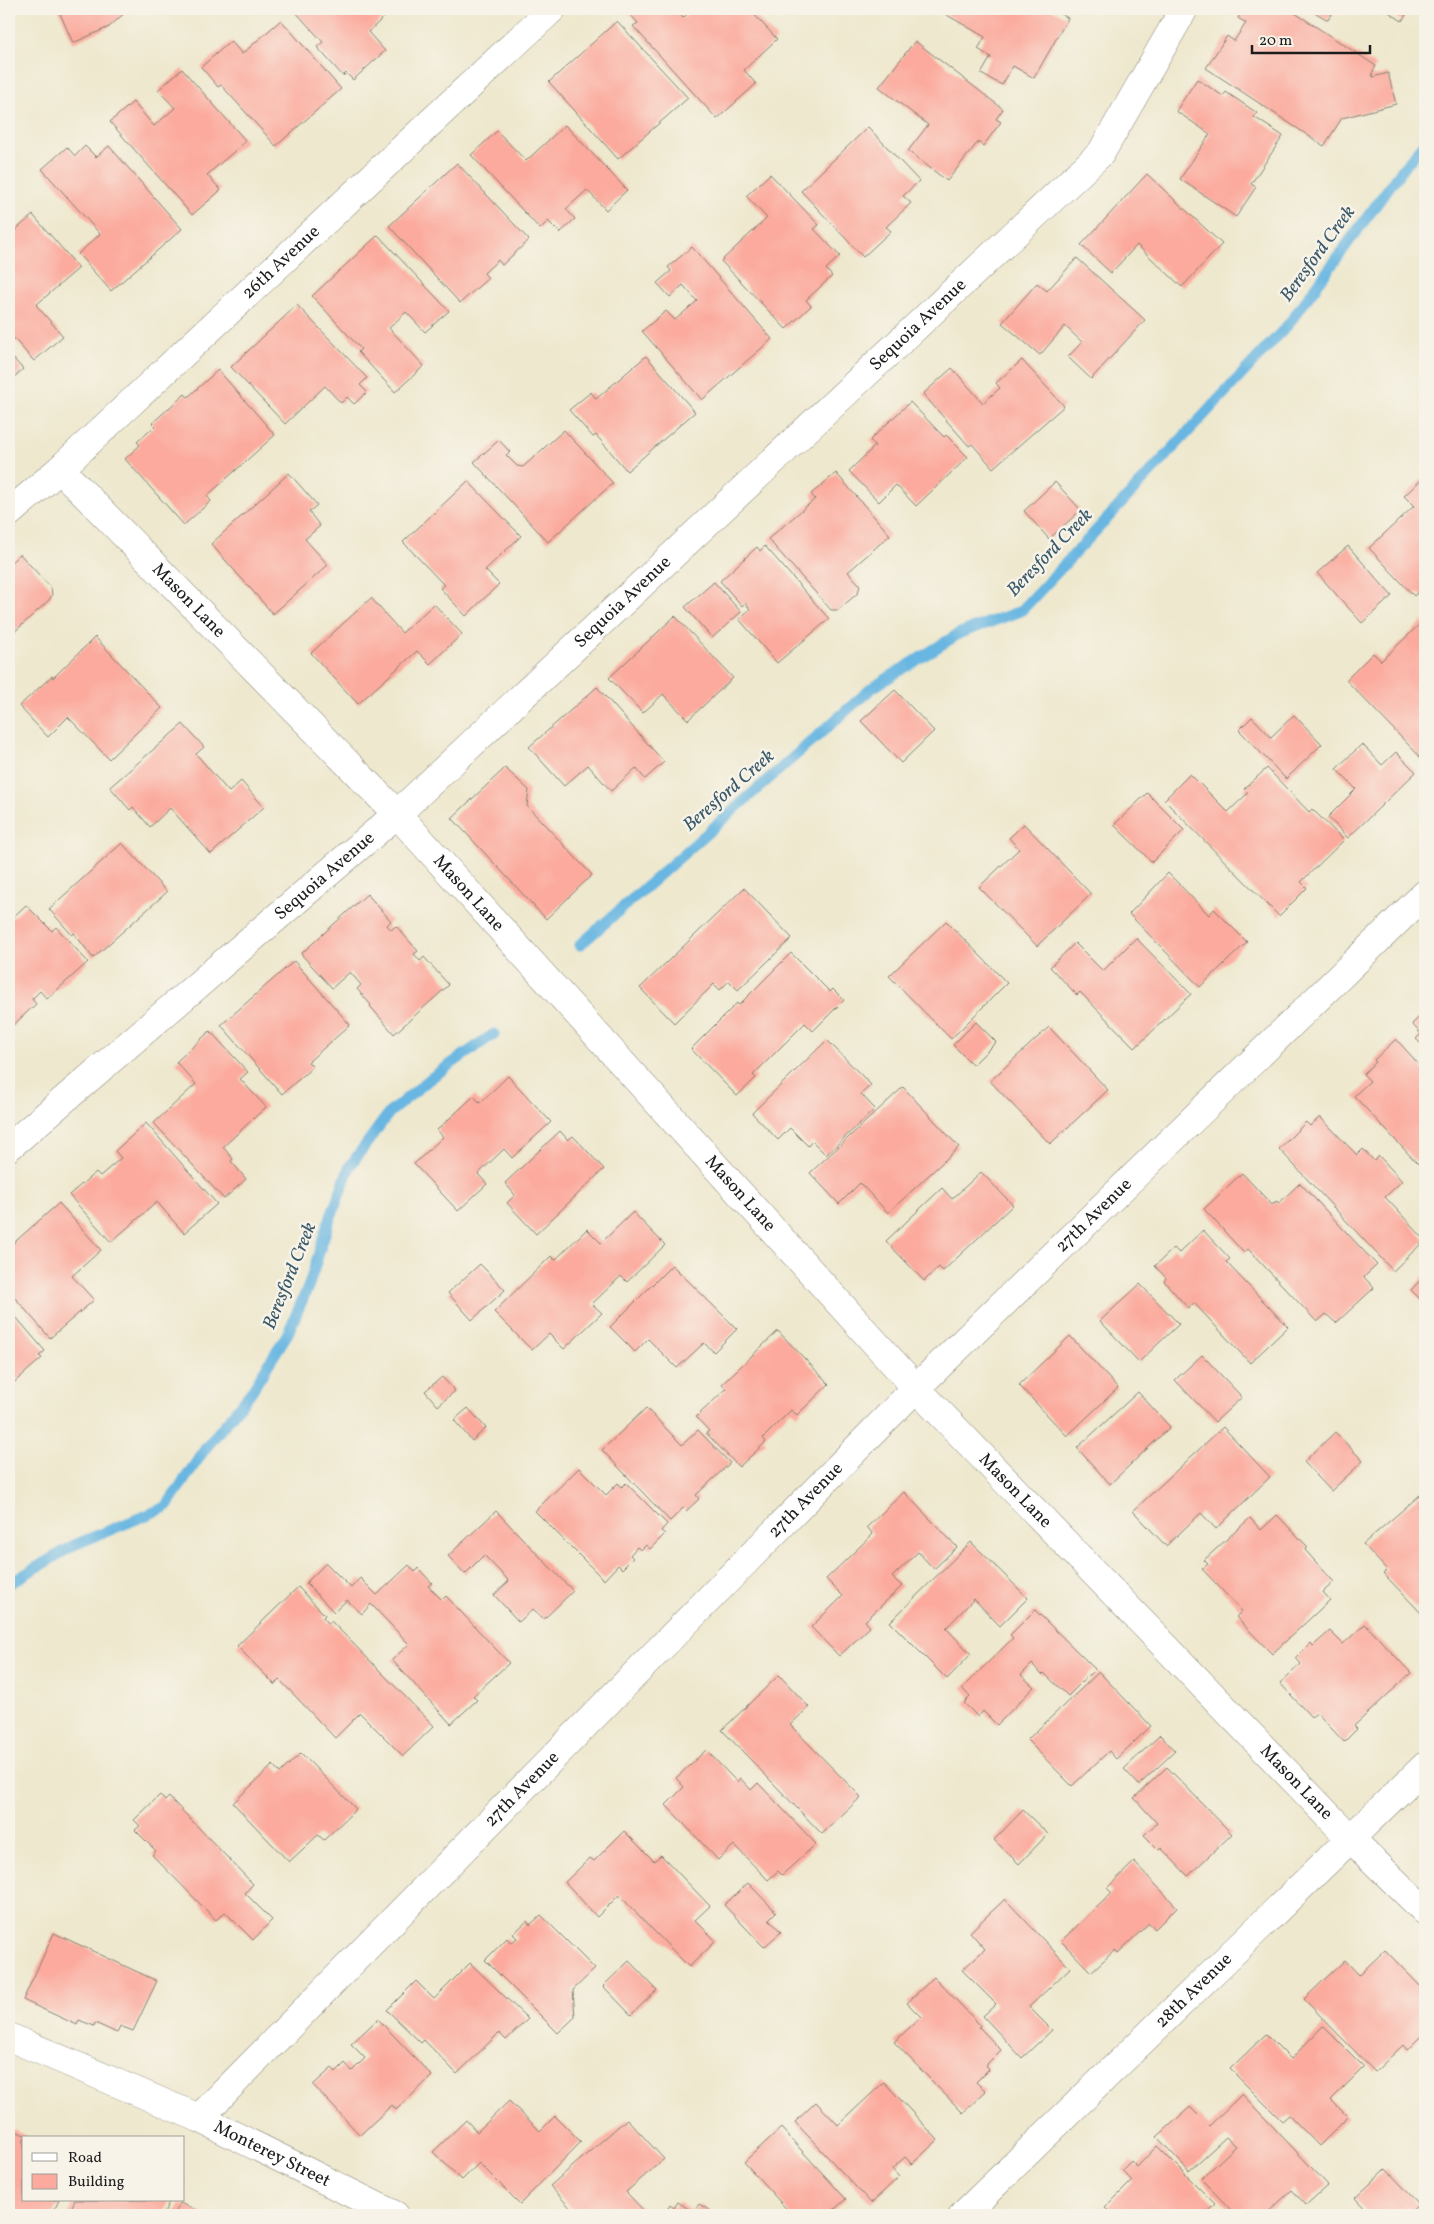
<svg xmlns="http://www.w3.org/2000/svg" width="1434" height="2224" font-family="Vollkorn,serif">
<style>
.lines{fill:none;stroke-linecap:round;stroke-linejoin:round}
.stream{stroke:#67b6e1;stroke-width:11}
.building{fill:#fbaa9d}
.street-casing{stroke:#858275;stroke-width:29}
.secondary-casing{stroke:#858275;stroke-width:29}
.street{stroke:#fff;stroke-width:28}
.secondary{stroke:#fff;stroke-width:28}
.labels{text-anchor:middle;dominant-baseline:central;stroke-width:5;stroke-linejoin:round;paint-order:stroke}
.street-label{font-size:18px;fill:#1c1c1c;stroke:#f7f3e8}
.water-label{font-size:19px;font-style:italic;fill:#3a5a6b;stroke:#f7f3e8}
</style>
<rect width="100%" height="100%" fill="#f7f3e8"/>
<filter id="ink" filterUnits="userSpaceOnUse"><feTurbulence type="fractalNoise" baseFrequency=".02" numOctaves="2"/><feDisplacementMap in="SourceGraphic" scale="10" xChannelSelector="R" yChannelSelector="G"/><feConvolveMatrix kernelMatrix="1 2 1 2 8 2 1 2 1" color-interpolation-filters="sRGB"/></filter>
<filter id="wash" filterUnits="userSpaceOnUse"><feTurbulence type="fractalNoise" baseFrequency=".0096" numOctaves="4" result="noise"/><feDisplacementMap in="SourceGraphic" scale="20" xChannelSelector="R" yChannelSelector="G"/><feGaussianBlur stdDeviation="1.12" result="paint"/><feColorMatrix in="noise" values="0 0 0 0 0 0 0 0 0 0 0 0 0 0 0 0 0 1.4 0 .05"/><feComposite in="paint" operator="in"/></filter>
<g filter="url(#wash)">
<rect width="100%" height="100%" fill="#eee8ce"/>
<g class="lines">
<!-- stream -->
<g class="stream">
<path d="M580 945 872 688 960 633 1021 611 1287 326 1404 167 1425 143"/>
<path d="M9 1584 74 1545 166 1507 205 1449 251 1392 288 1333 309 1285 327 1227 350 1166 389 1113 431 1078 494 1034"/>
</g>
</g>
<g id="blocks">
<!-- building -->
<g class="building">
<path d="M58 9H129L109 27 73 43Z"/>
<path d="M293 9H393L368 32 385 51 353 80 346 73 343 76 317 47 323 42Z"/>
<path d="M633 9H675L683 18 693 9H749L777 39 744 70 756 84 717 119 633 26 638 23 629 13Z"/>
<path d="M941 9H1051L1068 18 1034 78 1013 66 1002 85 981 74 991 57 978 49 985 37 940 11Z"/>
<path d="M1244 9H1289L1376 66 1372 73 1373 77 1388 73 1396 104 1342 118 1324 146 1206 68 1227 36 1234 41 1246 23 1238 18Z"/>
<path d="M1309 9H1335L1328 20Z"/>
<path d="M1384 9H1410L1402 21Z"/>
<path d="M281 20 341 89 276 146 221 85 218 87 201 67 231 41 242 54Z"/>
<path d="M617 21 688 98 618 159 549 82Z"/>
<path d="M915 41 1003 109 996 119 1001 122 983 146 978 142 947 181 908 151 928 125 879 87Z"/>
<path d="M182 69 246 141 207 175 221 190 192 215 110 122 133 102 154 126 175 108 158 90Z"/>
<path d="M1197 79 1223 96 1226 92 1257 113 1254 117 1283 136 1251 184 1256 187 1236 217 1180 179 1210 134 1176 111Z"/>
<path d="M565 125 627 190 606 210 587 190 566 209 575 219 560 233 548 221 540 229 471 155 497 131 526 161Z"/>
<path d="M868 127 919 181 903 196 911 203 886 227 891 231 863 257 801 191Z"/>
<path d="M85 146 96 157 109 146 182 229 111 291 78 254 100 234 42 169 67 147 75 156Z"/>
<path d="M457 163 529 240 502 265 498 260 484 273 488 278 460 303 389 226Z"/>
<path d="M770 174 819 225 814 229 840 256 826 269 832 276 806 300 811 306 786 329 721 261 767 218 746 196Z"/>
<path d="M1147 174 1222 244 1182 287 1137 245 1111 273 1081 245Z"/>
<path d="M33 215 79 268 36 305 63 336 34 361 9 333V226L13 232Z"/>
<path d="M378 235 449 311 425 332 406 312 389 328 424 366 395 392 358 352 361 349 312 296Z"/>
<path d="M692 247 772 339 702 400 642 331 666 311 675 320 697 301 683 285 670 297 657 283 671 271 668 267Z"/>
<path d="M1077 258 1145 320 1091 379 1068 357 1082 342 1065 326 1040 355 1002 323 1037 283 1047 291Z"/>
<path d="M297 305 367 378 360 385 367 392 354 404 347 397 341 403 325 386 285 424 231 367Z"/>
<path d="M9 354 23 369 9 382Z"/>
<path d="M646 356 695 412 627 471 596 435 593 437 569 410 591 392 596 399Z"/>
<path d="M1022 360 1064 406 993 468 972 444 969 446 923 394 952 368 983 403 1000 388 996 383Z"/>
<path d="M218 370 275 435 207 496 211 501 184 525 125 459 140 445 137 442 155 426 152 423 185 394 188 397Z"/>
<path d="M910 402 944 437 946 435 968 457 916 506 896 485 879 502 849 471 875 446 870 440Z"/>
<path d="M564 430 613 483 548 542 474 462 499 440 510 452 506 455 517 466 523 467Z"/>
<path d="M289 473 317 505 309 512 320 526 305 539 328 565 273 614 211 544Z"/>
<path d="M836 473 890 535 848 572 860 585 858 593 838 610H831L768 539 815 499 811 494Z"/>
<path d="M1425 476V599L1418 592 1414 596 1369 548 1414 506 1404 496Z"/>
<path d="M468 481 521 536 485 570 499 584 466 616 440 588 444 585 403 542Z"/>
<path d="M1055 482 1081 510 1049 539 1024 511Z"/>
<path d="M765 546 829 619 777 663 739 619 750 609 745 603 742 606 720 581 757 547 760 551Z"/>
<path d="M1348 546 1392 596 1362 623 1317 573Z"/>
<path d="M20 554 51 588 52 595 49 600 9 637V564Z"/>
<path d="M714 582 741 612 712 638 685 607Z"/>
<path d="M371 598 402 633 434 604 462 634 430 664 417 651 358 704 311 653Z"/>
<path d="M675 616 733 678 688 720 663 694 643 713 609 678Z"/>
<path d="M1423 621 1425 624V762L1346 680 1373 653 1381 661Z"/>
<path d="M95 637 162 708 109 759 68 717 48 737 19 706 52 676 53 678Z"/>
<path d="M597 687 664 762 645 779 636 768 611 791 588 765 564 786 529 747Z"/>
<path d="M895 690 934 731 901 763 861 721Z"/>
<path d="M1294 715 1322 744 1286 779 1239 730 1252 717 1271 737Z"/>
<path d="M183 724 204 747 196 754 229 792 241 781 264 807 211 854 170 808 150 827 133 807 130 810 110 787Z"/>
<path d="M1362 744 1382 765 1396 752 1416 772 1348 838 1328 817 1356 789 1336 769Z"/>
<path d="M505 768 529 790 527 806 592 875 546 919 452 818Z"/>
<path d="M1267 768 1309 812 1312 809 1344 840 1301 882 1307 888 1279 916 1164 800 1190 774 1228 812 1248 793 1244 789Z"/>
<path d="M1147 793 1184 830 1152 862 1114 825Z"/>
<path d="M1024 824 1091 894 1037 946 979 887 1019 849 1009 838Z"/>
<path d="M122 843 167 892 93 958 74 933 72 935 49 909Z"/>
<path d="M1168 873 1209 915 1214 909 1247 942 1200 987 1129 914Z"/>
<path d="M744 888 792 938 738 990 729 981 720 990 714 984 674 1023 640 988Z"/>
<path d="M367 894 391 921 387 925 391 930 396 926 418 951 414 954 420 961 424 957 449 985 394 1034 370 1006 371 1005 357 989 361 985 350 972 332 988 301 954Z"/>
<path d="M26 905 52 931 56 927 88 962 47 999 40 991 32 999 36 1004 11 1027 9 1024V916L11 919Z"/>
<path d="M946 921 1007 983 951 1039 889 976Z"/>
<path d="M1136 938 1191 994 1135 1048 1080 992 1077 995 1050 967 1075 943 1103 971Z"/>
<path d="M791 953 830 992 833 989 844 1000 813 1031 805 1023 753 1075 756 1078 737 1096 691 1049 737 1003 739 1005Z"/>
<path d="M294 961 350 1025 308 1062 313 1067 282 1094 221 1025Z"/>
<path d="M1425 1012V1048L1416 1039 1421 1034 1412 1024Z"/>
<path d="M976 1022 996 1042 973 1065 953 1045Z"/>
<path d="M1049 1027 1108 1090 1050 1144 990 1081Z"/>
<path d="M210 1031 248 1072 240 1079 266 1107 223 1147 233 1159 231 1161 246 1179 224 1199 154 1123 196 1084 176 1062Z"/>
<path d="M1396 1039 1425 1071V1158L1418 1164 1354 1096 1370 1081 1363 1074 1376 1062 1374 1060Z"/>
<path d="M827 1040 871 1085 861 1094 875 1109 826 1155 812 1141 808 1146 790 1128 778 1140 752 1113Z"/>
<path d="M508 1076 551 1122 512 1158 504 1149 478 1174 487 1184 458 1211 414 1164 443 1137 437 1130 474 1096 480 1103Z"/>
<path d="M903 1087 959 1147 888 1213 860 1183 839 1204 810 1173Z"/>
<path d="M1320 1117 1357 1155 1363 1149 1374 1161 1379 1156 1402 1181 1385 1197 1425 1240 1393 1271 1279 1149 1306 1122 1310 1126Z"/>
<path d="M146 1123 217 1204 184 1233 157 1202 111 1242 69 1195 96 1172 100 1176 121 1158 115 1151Z"/>
<path d="M560 1131 568 1140 573 1136 604 1169 536 1234 507 1203 515 1195 505 1183Z"/>
<path d="M981 1172 1013 1205 943 1271 939 1267 924 1281 886 1241 942 1188 952 1199Z"/>
<path d="M1242 1173 1272 1205 1276 1201 1279 1203 1300 1183 1377 1265 1364 1277 1374 1288 1336 1323 1326 1314 1317 1322 1248 1249 1244 1253 1204 1209Z"/>
<path d="M59 1203 101 1250 72 1276 94 1300 50 1338 9 1291V1247Z"/>
<path d="M633 1212 665 1245 627 1282 621 1276 592 1304 602 1313 564 1349 549 1334 532 1350 494 1312 551 1256 555 1260 587 1229 601 1243Z"/>
<path d="M1203 1230 1230 1259 1226 1262 1288 1327 1250 1363 1194 1303 1188 1308 1164 1281 1166 1278 1155 1266 1174 1248 1179 1253Z"/>
<path d="M480 1264 505 1290 472 1320 448 1293Z"/>
<path d="M672 1265 737 1329 714 1352 704 1343 677 1368 648 1339 635 1352 610 1327Z"/>
<path d="M1425 1275V1304L1411 1290Z"/>
<path d="M1140 1284 1179 1324 1139 1362 1100 1321Z"/>
<path d="M9 1309 45 1351 39 1356 42 1358 9 1387Z"/>
<path d="M778 1331 829 1384 797 1415 791 1410 763 1438 766 1442 739 1467 706 1433 709 1431 696 1417 726 1389 722 1384Z"/>
<path d="M1070 1336 1118 1388 1067 1436 1019 1385Z"/>
<path d="M1202 1355 1242 1397 1215 1422 1175 1380Z"/>
<path d="M442 1377 455 1391 438 1406 425 1391Z"/>
<path d="M1138 1392 1170 1427 1110 1484 1077 1448Z"/>
<path d="M468 1408 486 1428 472 1441 454 1420Z"/>
<path d="M646 1408 682 1445 698 1430 730 1463 696 1495 699 1499 686 1511 683 1508 670 1521 602 1450Z"/>
<path d="M1223 1427 1270 1477 1216 1529 1201 1513 1166 1546 1133 1511Z"/>
<path d="M1335 1432 1363 1461 1331 1491 1304 1462Z"/>
<path d="M579 1468 606 1495 618 1483 622 1487 626 1483 667 1524 661 1531 665 1534 650 1549 646 1545 641 1550 637 1547 630 1555 633 1558 622 1569 618 1565 604 1580 535 1511Z"/>
<path d="M904 1492 957 1547 934 1569 918 1552 892 1577 902 1586 865 1621 870 1627 839 1656 811 1627 843 1596 826 1579 873 1534 867 1527Z"/>
<path d="M1420 1495 1425 1501V1611L1422 1614 1383 1573 1387 1570 1363 1544Z"/>
<path d="M496 1511 573 1591 544 1619 533 1609 519 1622 494 1595 509 1581 484 1555 465 1574 448 1556Z"/>
<path d="M1277 1515 1308 1547 1305 1550 1334 1582 1323 1592 1330 1600 1272 1654 1236 1617 1242 1611 1202 1569 1208 1564 1204 1560 1250 1518 1261 1530Z"/>
<path d="M971 1542 1028 1598 1000 1626 974 1599 946 1628 971 1654 947 1679 890 1622Z"/>
<path d="M326 1563 351 1588 360 1578 377 1595 409 1565 415 1572 418 1568 432 1583 428 1586 442 1600 446 1596 509 1663 473 1696 477 1700 451 1724 392 1660 409 1644 371 1604 362 1614 347 1600 334 1612 306 1583Z"/>
<path d="M298 1587 325 1615 323 1617 329 1624 331 1621 434 1726 403 1756 360 1713 335 1738 280 1680 275 1685 237 1646Z"/>
<path d="M1035 1610 1095 1669 1068 1696 1044 1673 1042 1675 1032 1664 1021 1675 1034 1687 997 1725 983 1711 978 1717 964 1703 970 1697 962 1688 1013 1638 1010 1635Z"/>
<path d="M1365 1624 1411 1673 1354 1726 1357 1729 1344 1742 1317 1713 1311 1717 1280 1683 1301 1664 1296 1658 1311 1643 1313 1646 1330 1631 1343 1644Z"/>
<path d="M1099 1672 1151 1726 1116 1759 1109 1751 1072 1786 1027 1740Z"/>
<path d="M779 1675 809 1707 790 1725 861 1797 822 1834 722 1730Z"/>
<path d="M1160 1735 1175 1751 1139 1785 1124 1769Z"/>
<path d="M706 1750 737 1782 740 1778 751 1790 758 1783 816 1844 782 1875 778 1871 768 1880 734 1845 718 1860 666 1805 684 1787 676 1778Z"/>
<path d="M301 1753 356 1809 324 1840 318 1835 289 1862 233 1803 273 1765 280 1773Z"/>
<path d="M1167 1767 1232 1834 1188 1876 1161 1848 1159 1850 1144 1835 1157 1823 1134 1798Z"/>
<path d="M160 1795 165 1801 169 1797 253 1884 245 1893 272 1920 253 1940 225 1912 216 1920 152 1855 156 1851 135 1830 140 1826 134 1820Z"/>
<path d="M1023 1810 1048 1834 1019 1864 994 1840Z"/>
<path d="M624 1831 654 1861 661 1855 710 1906 695 1920 716 1941 689 1967 619 1895 597 1917 565 1882 590 1858 594 1861Z"/>
<path d="M1134 1862 1177 1907 1155 1929 1149 1923 1118 1953 1115 1950 1091 1972 1061 1941 1112 1893 1107 1888Z"/>
<path d="M748 1883 776 1912 769 1919 781 1932 764 1947 724 1905Z"/>
<path d="M1005 1899 1070 1968 1029 2007 1052 2030 1022 2058 983 2016 996 2004 962 1970 985 1949 970 1932Z"/>
<path d="M541 1915 595 1969 573 1990 575 2017 558 2033 485 1960 507 1938 511 1943 517 1938 513 1934 527 1921 530 1925Z"/>
<path d="M54 1933 157 1981 133 2031 120 2026 117 2033 95 2023 94 2026 79 2020 77 2025 23 2000Z"/>
<path d="M1385 1950 1425 1991V2039L1422 2035 1407 2050 1403 2045 1375 2072 1304 1999 1345 1960 1359 1975Z"/>
<path d="M629 1961 657 1990 631 2015 603 1986Z"/>
<path d="M470 1963 528 2019 506 2040 499 2033 457 2074 424 2040 421 2043 387 2010 416 1981 434 1999Z"/>
<path d="M934 1977 980 2025 979 2027 1001 2050 986 2065 989 2069 976 2082 986 2091 963 2113 894 2042 921 2017 907 2003Z"/>
<path d="M378 2019 432 2076 396 2110 392 2105 360 2135 313 2085 332 2068 336 2072 345 2063 352 2071 365 2058 351 2044Z"/>
<path d="M1323 2026 1364 2067 1331 2100 1348 2117 1319 2146 1289 2115 1282 2121 1230 2069 1266 2034 1291 2059Z"/>
<path d="M884 2082 938 2140 912 2164 905 2157 892 2169 899 2177 871 2203 795 2122 816 2102 838 2125Z"/>
<path d="M1242 2094 1328 2185 1306 2205 1292 2190 1265 2215H1236L1201 2179 1236 2146 1226 2137 1189 2171 1157 2137 1190 2107 1209 2126Z"/>
<path d="M509 2101 540 2131 555 2116 581 2142 520 2204 479 2163 462 2180 433 2152 466 2120 477 2132Z"/>
<path d="M627 2119 664 2159 626 2192 648 2215H577L550 2186Z"/>
<path d="M9 2128 31 2138H24V2200H59L52 2215H9Z"/>
<path d="M781 2128 846 2199 828 2215H788L790 2213 744 2162Z"/>
<path d="M1157 2146 1215 2204 1204 2215H1113L1105 2208 1132 2181 1122 2170 1131 2161 1137 2167Z"/>
<path d="M1386 2169 1419 2204 1407 2215H1371L1355 2198Z"/>
<path d="M75 2200H170L163 2215H68Z"/>
<path d="M678 2202 693 2212 699 2204 717 2215H664L670 2205 674 2208Z"/>
<path d="M180 2203 207 2215H174Z"/>
</g>
</g>
</g>
<g filter="url(#ink)">
<use href="#blocks" fill-opacity="0" stroke="#858275" stroke-width="1"/>
<g class="lines">
<defs>
<g id="street">
<path id="s1" d="M60 469 397 814 916 1388 1350 1838 1425 1911"/>
<path id="s2" d="M9 513 60 469 552 9"/>
<path id="s3" d="M9 1147 397 814 1101 153 1184 9"/>
<path id="s4" d="M9 2037 199 2118 395 2215"/>
<path id="s5" d="M199 2118 916 1388 1425 894"/>
</g>
<g id="secondary">
<path id="s6" d="M963 2215 1425 1766"/>
</g>
</defs>
<!-- street casing -->
<use href="#street" class="street-casing"/>
<!-- secondary casing -->
<use href="#secondary" class="secondary-casing"/>
<!-- street -->
<use href="#street" class="street"/>
<!-- secondary -->
<use href="#secondary" class="secondary"/>
</g>
</g>
<g class="labels">
<!-- street labels -->
<g class="street-label">
<text stroke="none"><textPath href="#s2" startOffset="370">26th Avenue</textPath></text>
<text stroke="none"><textPath href="#s3" startOffset="1226">Sequoia Avenue</textPath></text>
<text stroke="none"><textPath href="#s1" startOffset="184">Mason Lane</textPath></text>
<text stroke="none"><textPath href="#s3" startOffset="821">Sequoia Avenue</textPath></text>
<text stroke="none"><textPath href="#s3" startOffset="416">Sequoia Avenue</textPath></text>
<text stroke="none"><textPath href="#s1" startOffset="589">Mason Lane</textPath></text>
<text stroke="none"><textPath href="#s1" startOffset="994">Mason Lane</textPath></text>
<text stroke="none"><textPath href="#s5" startOffset="1271">27th Avenue</textPath></text>
<text stroke="none"><textPath href="#s1" startOffset="1399">Mason Lane</textPath></text>
<text stroke="none"><textPath href="#s5" startOffset="866">27th Avenue</textPath></text>
<text stroke="none"><textPath href="#s1" startOffset="1804">Mason Lane</textPath></text>
<text stroke="none"><textPath href="#s5" startOffset="461">27th Avenue</textPath></text>
<text stroke="none"><textPath href="#s6" startOffset="322">28th Avenue</textPath></text>
<text stroke="none"><textPath href="#s4" startOffset="288">Monterey Street</textPath></text>
</g>
<!-- water labels -->
<g class="water-label">
<text transform="translate(1318 254) rotate(-54)">Beresford Creek</text>
<text transform="translate(1050 553) rotate(-46)">Beresford Creek</text>
<text transform="translate(729 791) rotate(-41)">Beresford Creek</text>
<text transform="translate(290 1276) rotate(-68)">Beresford Creek</text>
</g>
</g>
<!-- margin -->
<rect width="1434" height="2224" fill="none" stroke="#f7f3e8" stroke-width="30"/>
<!-- legend -->
<rect x="22" y="2136" width="162" height="65" fill="#f7f3e8" stroke="#9f9d96"/>
<rect x="32" y="2153" width="25" height="8" fill="#ffffff" stroke="#9f9d96"/>
<text x="68" y="2162" font-size="15" fill="#1c1c1c">Road</text>
<rect x="32" y="2174" width="25" height="15" fill="#fbaa9d" stroke="#9f9d96"/>
<text x="68" y="2186" font-size="15" fill="#1c1c1c">Building</text>
<!-- scale -->
<path d="M1252 45v8h118v-8" fill="none" stroke="#1c1c1c" stroke-width="2.5"/>
<text x="1259" y="45" font-size="15" fill="#1c1c1c" stroke="#f7f3e8" stroke-width="4" paint-order="stroke">20 m</text>
</svg>
